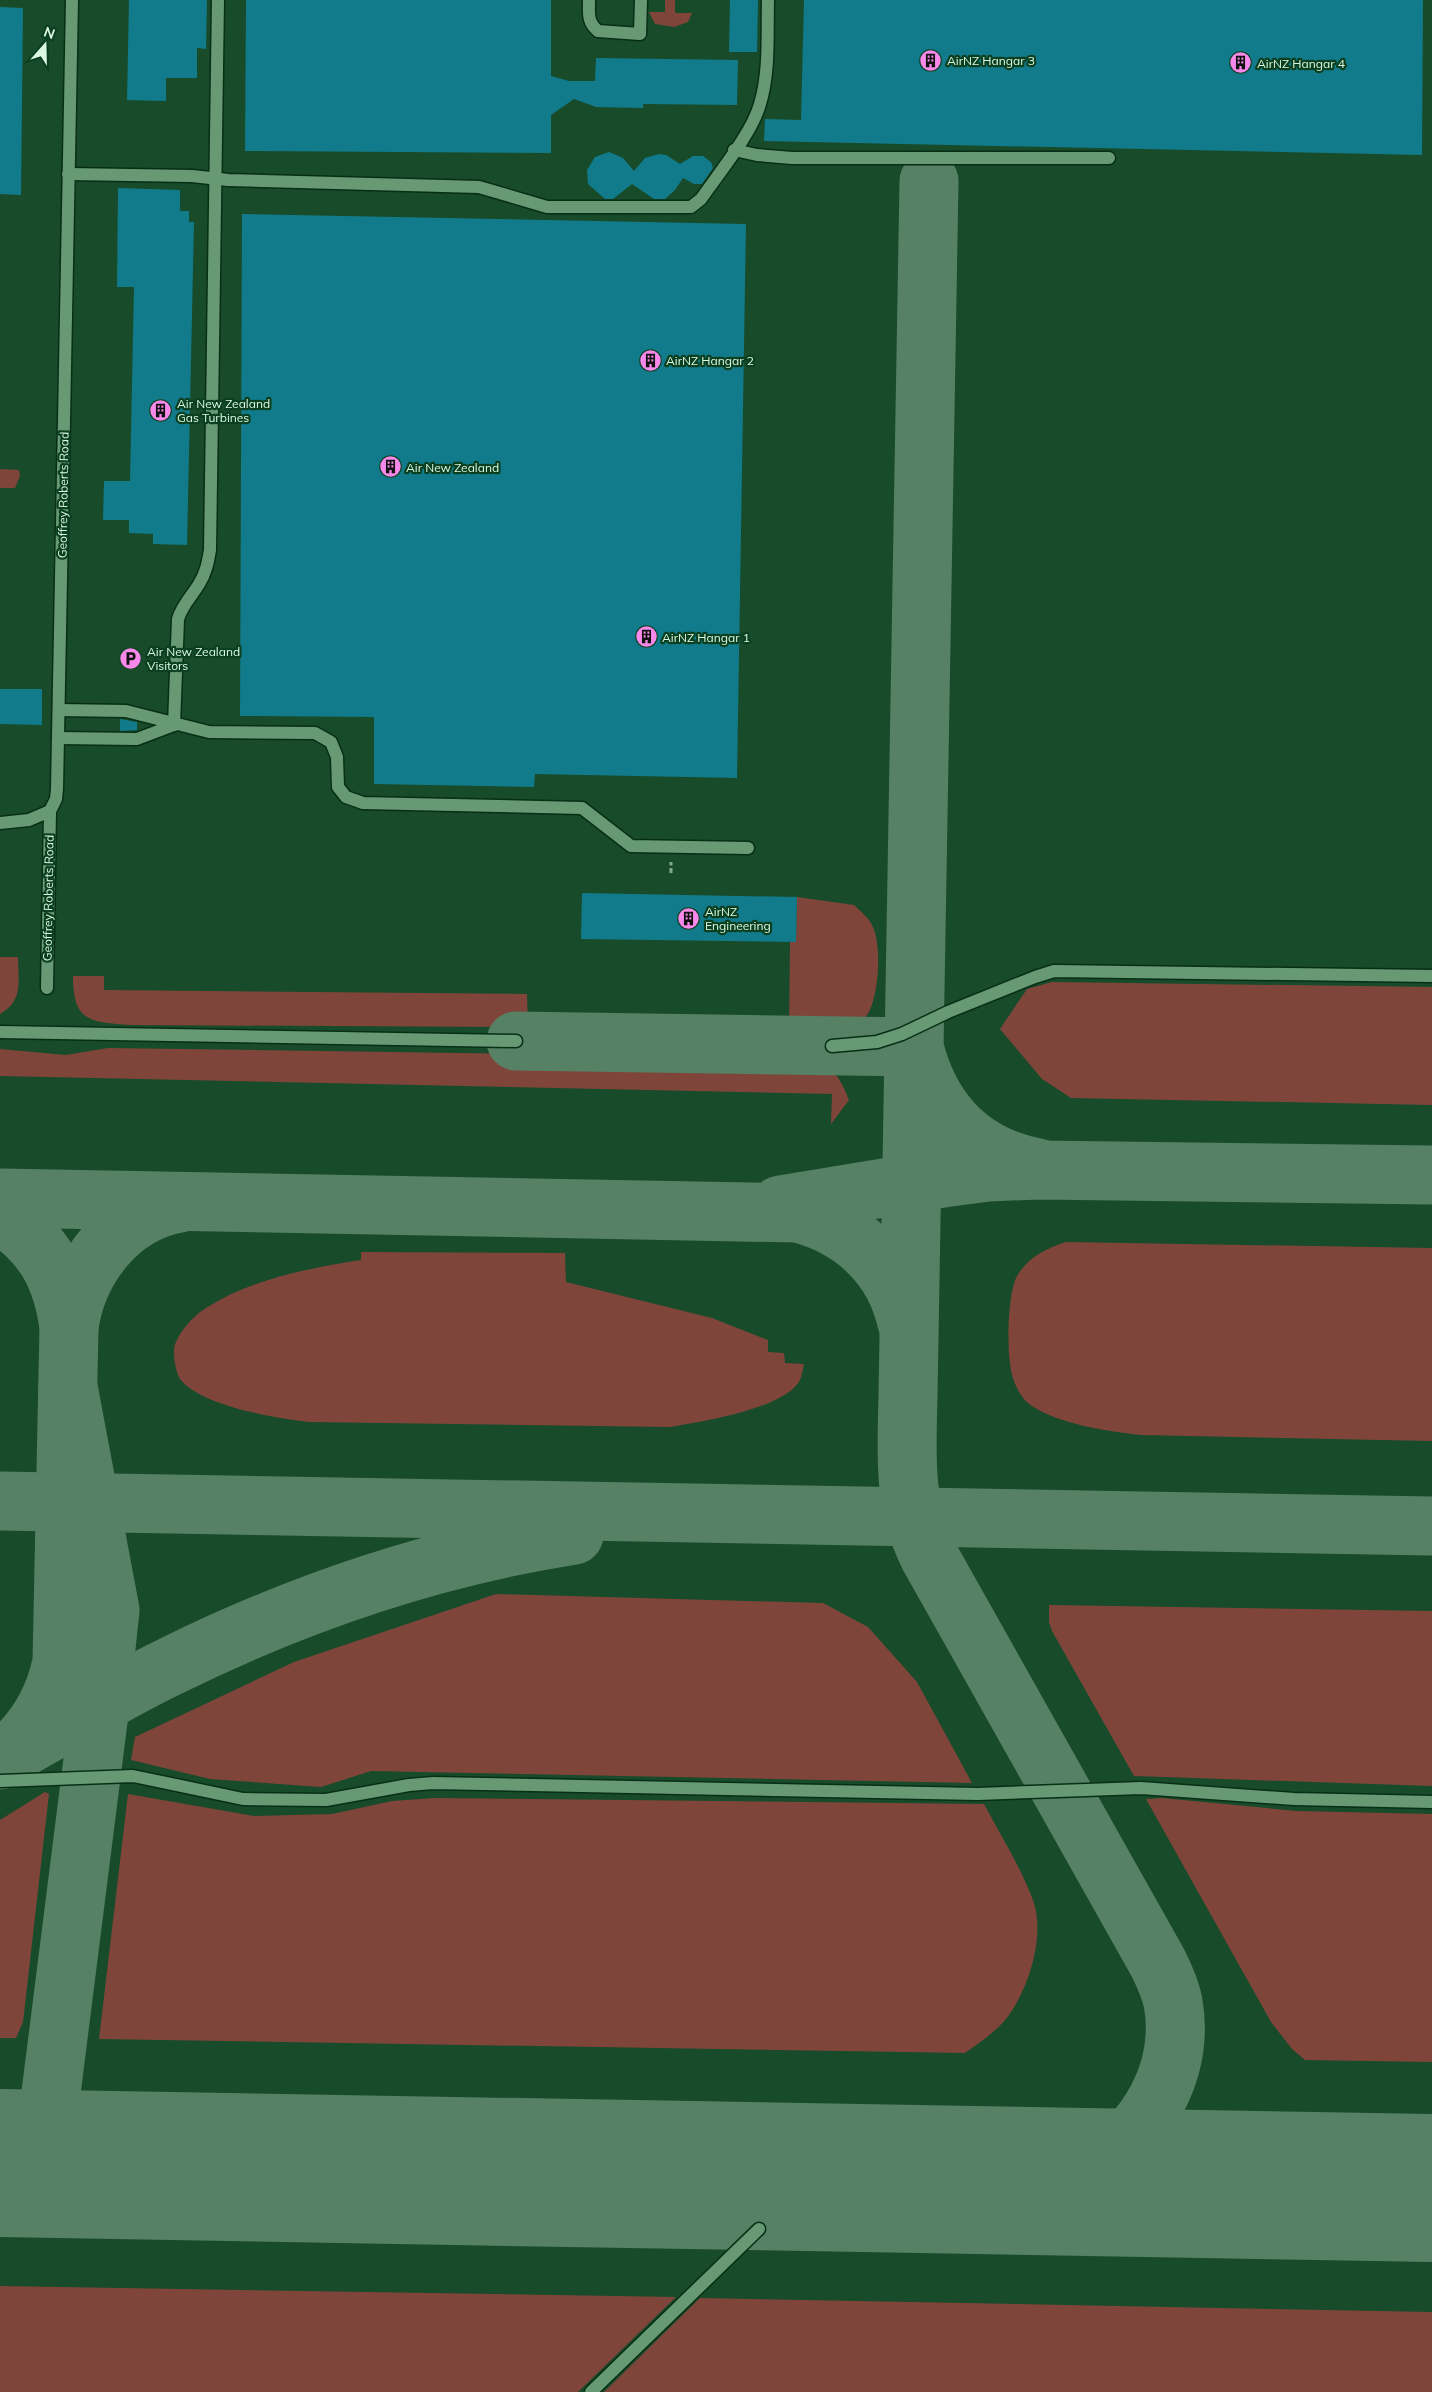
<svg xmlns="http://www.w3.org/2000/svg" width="1432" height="2392" font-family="Mulish,sans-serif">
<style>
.green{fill:#7f453a}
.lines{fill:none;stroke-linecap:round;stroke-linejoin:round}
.taxiway{stroke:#568164;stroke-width:59}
.runway{stroke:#568164;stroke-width:148}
.building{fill:#127b8b}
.minor-casing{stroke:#072f16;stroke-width:15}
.path{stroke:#84a98f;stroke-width:3;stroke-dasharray:5 2.5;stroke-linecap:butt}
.minor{stroke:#679a74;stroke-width:12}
.labels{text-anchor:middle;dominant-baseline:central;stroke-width:4.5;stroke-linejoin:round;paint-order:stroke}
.poi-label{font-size:12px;fill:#dcf7e2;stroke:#0a4020;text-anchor:start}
.street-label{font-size:12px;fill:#dcf7e2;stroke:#0a4020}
</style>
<rect width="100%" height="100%" fill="#184b2a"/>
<!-- green -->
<g class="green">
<path d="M665 0H675V13H692L688 22 674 27 655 24 649 12H665Z"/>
<path d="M0 469 19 470 20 476 15 488H0Z"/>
<path d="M797 897 854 905C860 911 869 918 872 925 882 943 879 993 869 1012 865 1019 857 1026 850 1030 833 1039 808 1034 789 1034L790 942H796Z"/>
<path d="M0 957H18C18 982 24 1000 0 1014Z"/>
<path d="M73 976H104V990L527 994 528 1027 131 1025C91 1022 73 1023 73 976Z"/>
<path d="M1052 982 1432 987V1105L1071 1098 1042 1079 1000 1029 1027 989Z"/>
<path d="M108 1048 812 1058C834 1068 840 1077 849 1100L831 1124 832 1094 0 1076V1049L66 1055Z"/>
<path d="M1066 1242 1432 1248V1441L1142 1435C1111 1432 1058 1424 1032 1406 1019 1398 1011 1378 1010 1363 1007 1343 1008 1293 1017 1276 1028 1257 1047 1248 1066 1242Z"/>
<path d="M361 1252 565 1253 566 1282 712 1318 768 1340V1352L784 1353 785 1363 804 1364C803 1369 802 1375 800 1380 785 1409 700 1422 670 1427L308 1422C275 1418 201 1406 180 1379 176 1372 174 1361 174 1353 173 1337 193 1316 206 1308 252 1279 309 1268 361 1260Z"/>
<path d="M496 1594 823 1603 868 1627 917 1682 972 1783 371 1771 321 1787 210 1779 131 1760 135 1737 294 1662Z"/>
<path d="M1049 1605 1432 1611V1786L1134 1776 1052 1631 1049 1622Z"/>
<path d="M45 1792 49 1794 23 2022 16 2038H0V1820Z"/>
<path d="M128 1794 254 1816 332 1814 392 1801 435 1798 984 1804C1001 1836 1022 1869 1034 1903 1045 1938 1028 1991 1006 2019 994 2033 979 2043 965 2053L99 2039Z"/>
<path d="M1162 1798 1297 1811 1432 1814V2062L1305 2060 1292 2049 1271 2022 1146 1799Z"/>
<path d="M0 2286 676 2297 578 2392H0Z"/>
<path d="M700 2298 1432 2312V2392H604Z"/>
</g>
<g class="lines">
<!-- taxiway -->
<g class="taxiway">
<path d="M929 181 908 1395C907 1453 902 1502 929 1556L1158 1963C1164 1975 1170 1988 1173 2002 1185 2070 1148 2135 1089 2168 1076 2175 1062 2178 1048 2181"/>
<path d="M516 1041 914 1047C930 1111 971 1156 1038 1168"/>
<path d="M0 1198 797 1213C853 1227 895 1266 907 1323"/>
<path d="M780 1205 950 1177 988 1172 1038 1170 1432 1175"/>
<path d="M0 1214C44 1243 62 1276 69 1327"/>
<path d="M0 1501 1432 1526"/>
<path d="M14 1749C40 1725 55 1696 62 1662L69 1327C77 1269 119 1213 180 1203"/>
<path d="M0 1760C57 1729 111 1695 169 1667 296 1604 434 1557 574 1535"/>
<path d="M42 2164 100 1705 110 1610 68 1387"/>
</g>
<!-- runway -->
<path class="runway" d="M0 2163 1432 2188"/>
</g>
<!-- building -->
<g class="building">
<path d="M129 0H207L206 49 197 48V78H166V101L127 100Z"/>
<path d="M246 0H551V76L569 81H595L596 58 738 60 737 105 643 104V108L596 107 574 99 551 115V153L245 151Z"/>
<path d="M730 0H758L757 52H729Z"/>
<path d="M804 0H1423L1422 155 764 141 765 119 801 120Z"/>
<path d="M0 7 23 8 21 195 0 194Z"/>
<path d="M609 152 623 158 634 171 645 158 659 154 666 155 680 164 693 156H703L711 162 713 168 702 184H694L683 178 675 190 665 199H654L632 184 613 199H605L588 184 587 170 595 157Z"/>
<path d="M118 188 180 190V211H189V222H194L187 545 153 544V534L129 533V520H103L104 481H130L134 287H117Z"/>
<path d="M242 214 746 224 737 778 535 774 534 787 374 784V717L240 716Z"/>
<path d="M0 689H42V725L0 724Z"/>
<path d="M120 719 137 722V730L120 731Z"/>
<path d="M582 893 797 897 796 942 581 939Z"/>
</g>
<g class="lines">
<defs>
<g id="minor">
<path d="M589 0C589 13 587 22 598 31L640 34 641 0"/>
<path d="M734 150 757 155 792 158H1109"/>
<path d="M68 174 192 176 228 180 479 187 547 207H691L701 199C719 173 752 133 760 104 770 71 767 34 768 0"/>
<path d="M59 710 126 711 209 732 315 733 331 742 337 757 338 787 346 797 363 803 582 808 631 846 748 848"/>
<path d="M174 725 178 619C182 605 192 596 199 584 206 573 208 562 210 550L218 0"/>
<path d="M58 738 137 739 174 725"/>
<path d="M0 823 29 820 50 811"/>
<path d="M47 988 50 811 56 799 57 789 72 0"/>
<path d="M0 1032 516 1041"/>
<path d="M832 1046 877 1042 902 1034 948 1012 1035 977 1054 971 1432 976"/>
<path d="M0 1781 133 1776 243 1799 326 1800 409 1785 433 1783 978 1794 1141 1788 1294 1799 1432 1802"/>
<path d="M591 2392 759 2229"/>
</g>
</defs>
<!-- minor casing -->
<use href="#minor" class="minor-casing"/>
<!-- path -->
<path class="path" d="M671 873V862"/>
<!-- minor -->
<use href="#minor" class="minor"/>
</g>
<!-- icons -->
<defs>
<symbol id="building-disc" viewBox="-11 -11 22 22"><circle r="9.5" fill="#f888ea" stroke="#0a4020"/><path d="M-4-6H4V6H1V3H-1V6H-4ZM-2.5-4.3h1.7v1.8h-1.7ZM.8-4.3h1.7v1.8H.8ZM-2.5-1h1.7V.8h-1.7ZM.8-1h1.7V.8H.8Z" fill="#111"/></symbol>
<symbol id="parking-disc" viewBox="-11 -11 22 22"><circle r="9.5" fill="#f888ea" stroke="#0a4020"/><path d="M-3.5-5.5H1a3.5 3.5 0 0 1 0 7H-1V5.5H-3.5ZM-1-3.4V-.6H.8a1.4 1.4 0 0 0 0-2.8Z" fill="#111"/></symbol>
</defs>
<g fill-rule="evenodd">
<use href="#building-disc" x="918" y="48" width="25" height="25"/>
<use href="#building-disc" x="1228" y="50" width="25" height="25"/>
<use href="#building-disc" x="638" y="348" width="25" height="25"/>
<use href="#building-disc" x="148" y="398" width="25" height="25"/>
<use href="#building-disc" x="378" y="454" width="25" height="25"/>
<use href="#building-disc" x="634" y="624" width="25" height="25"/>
<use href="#parking-disc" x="118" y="646" width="25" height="25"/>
<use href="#building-disc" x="676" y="906" width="25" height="25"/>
</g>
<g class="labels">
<!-- poi labels -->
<g class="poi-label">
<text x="947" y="60">AirNZ Hangar 3</text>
<text x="1257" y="63">AirNZ Hangar 4</text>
<text x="666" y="360">AirNZ Hangar 2</text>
<text x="177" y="403">Air New Zealand<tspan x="177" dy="14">Gas Turbines</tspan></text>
<text x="406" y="467">Air New Zealand</text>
<text x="662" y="637">AirNZ Hangar 1</text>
<text x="147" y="651">Air New Zealand<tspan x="147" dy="14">Visitors</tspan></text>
<text x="705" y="911">AirNZ<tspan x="705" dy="14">Engineering</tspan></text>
</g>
<!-- street labels -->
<g class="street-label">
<text transform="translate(63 495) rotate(-89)">Geoffrey Roberts Road</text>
<text transform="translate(48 898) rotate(-89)">Geoffrey Roberts Road</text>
</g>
</g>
<!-- north arrow -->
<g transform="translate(45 45) rotate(20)" stroke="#0a4020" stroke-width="4" paint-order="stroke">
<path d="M0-4L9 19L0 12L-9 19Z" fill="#dcf7e2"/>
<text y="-8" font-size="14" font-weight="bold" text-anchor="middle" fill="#dcf7e2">N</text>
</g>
</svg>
